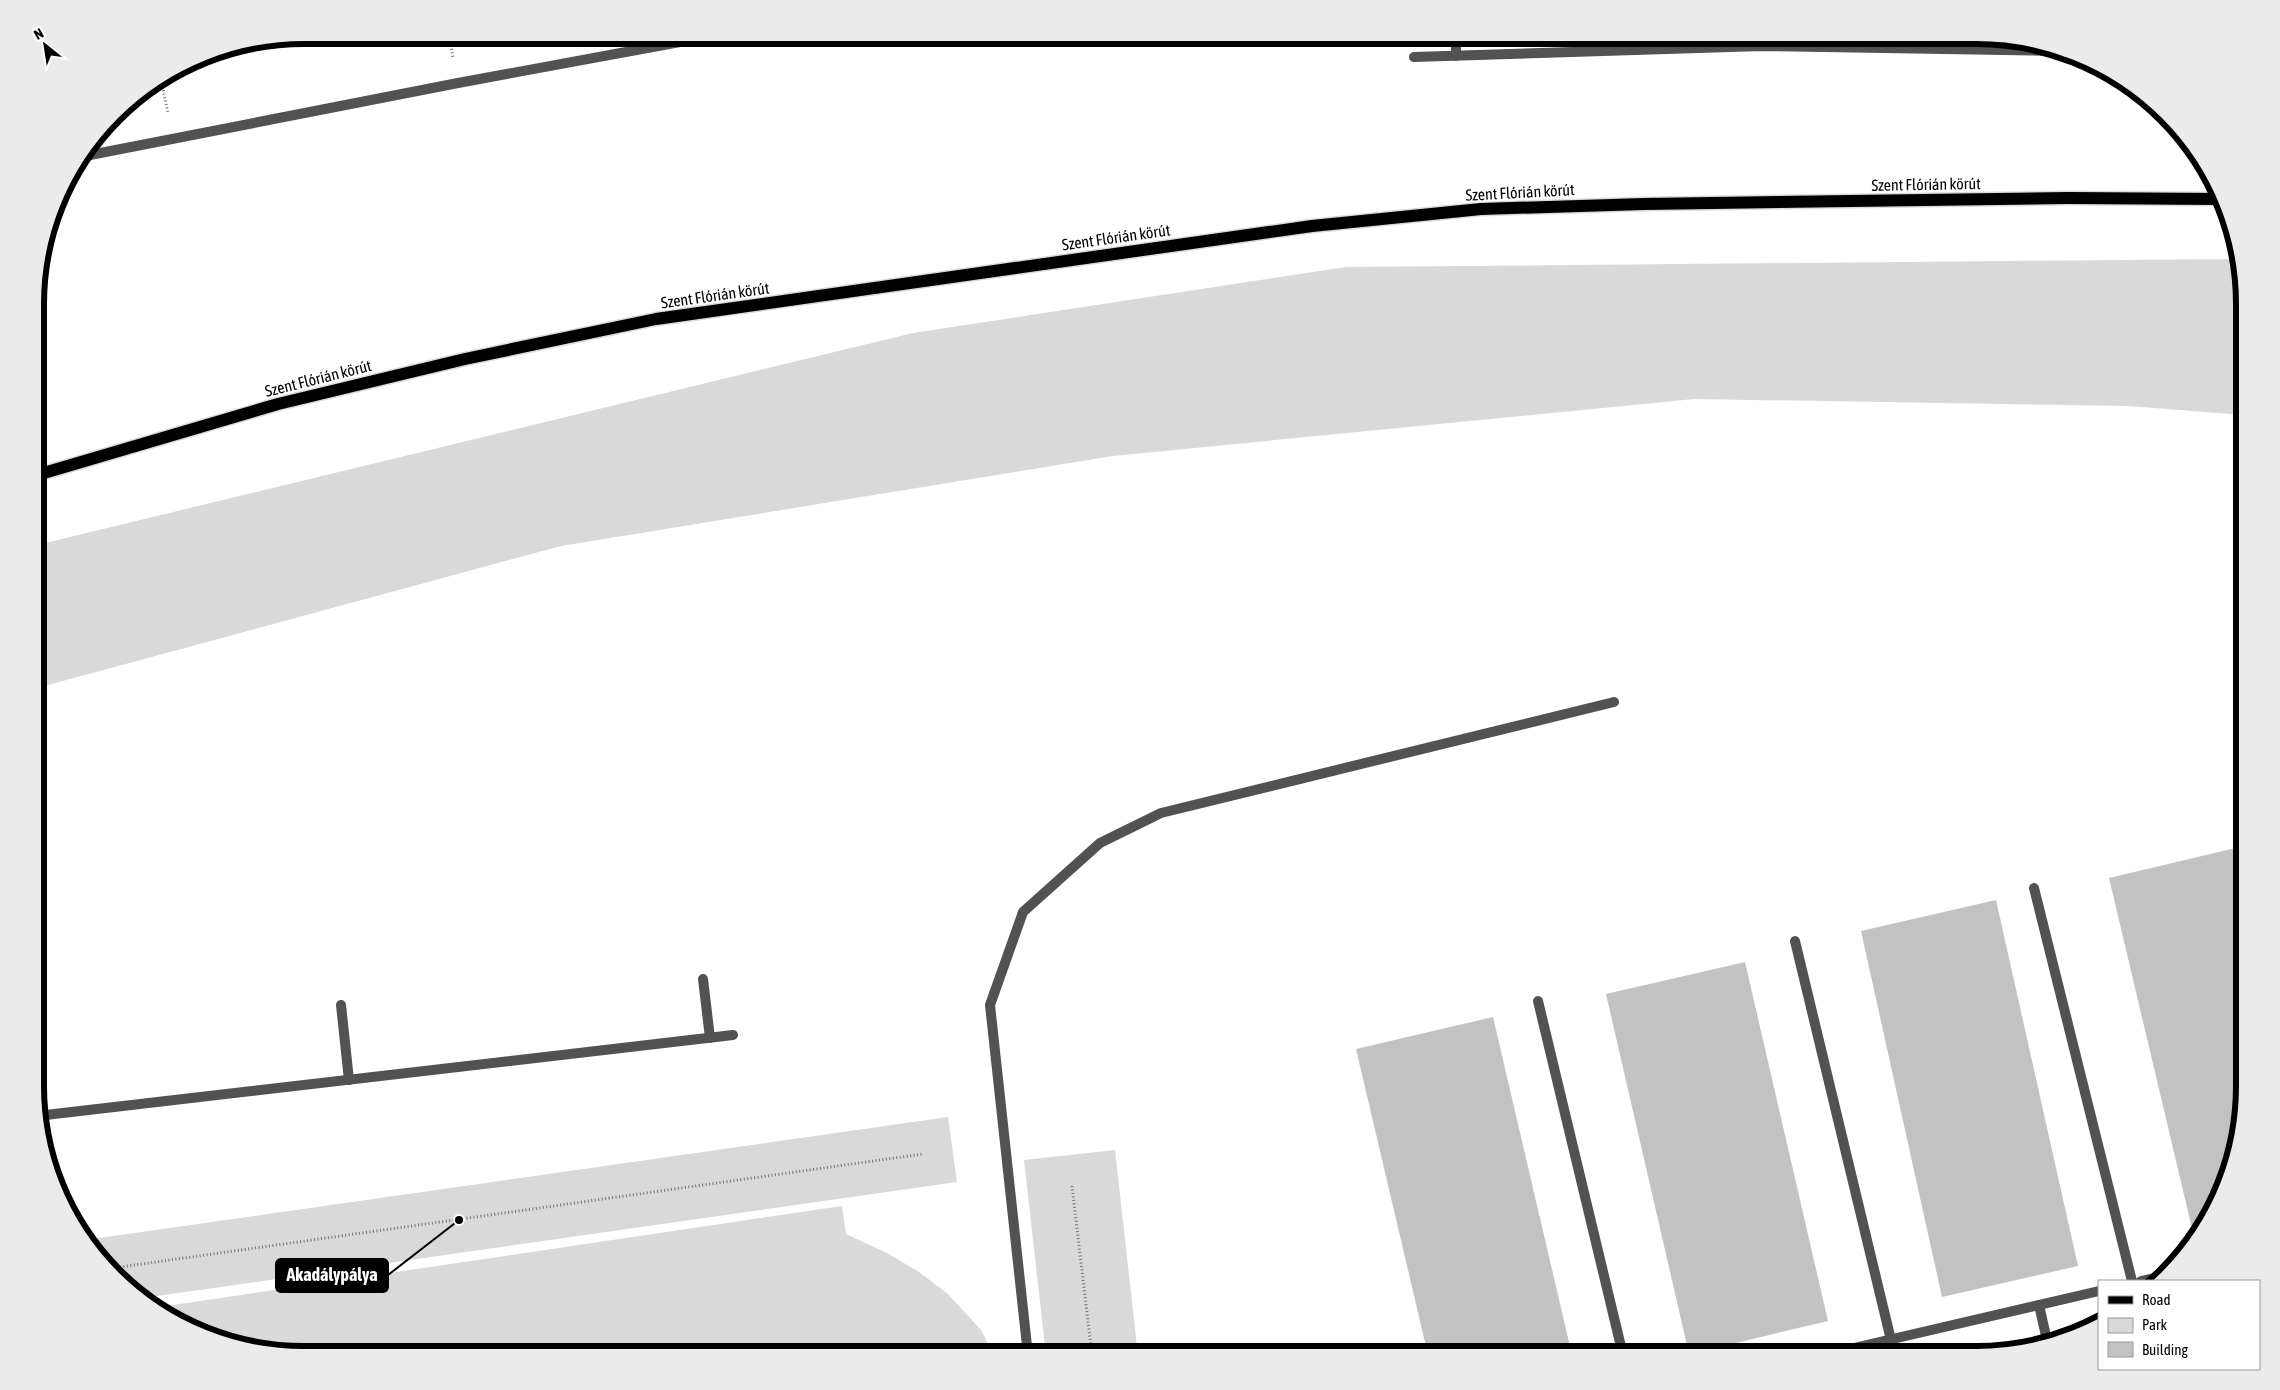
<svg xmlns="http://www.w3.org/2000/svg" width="2280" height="1390" font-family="'Asap Condensed',sans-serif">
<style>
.green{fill:#d9d9d9}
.building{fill:#c2c2c2}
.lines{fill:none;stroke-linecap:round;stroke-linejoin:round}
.primary-casing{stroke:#dbdbdb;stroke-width:15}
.path{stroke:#747474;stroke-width:3;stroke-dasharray:1 2.5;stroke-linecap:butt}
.lane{stroke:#525252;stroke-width:10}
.primary{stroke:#000;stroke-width:12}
.labels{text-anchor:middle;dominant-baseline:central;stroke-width:4;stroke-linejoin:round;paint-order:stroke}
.street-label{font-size:16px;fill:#000;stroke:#fff}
.rim{fill:none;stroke:#000;stroke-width:6}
.leader{fill:none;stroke:#000;stroke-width:2}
.callout-dot{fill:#000;stroke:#fff;stroke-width:2}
.callout{fill:#000;stroke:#000;stroke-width:2}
.callout-label{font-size:18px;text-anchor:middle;font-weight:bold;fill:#fff}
</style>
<rect width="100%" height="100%" fill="#fff"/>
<!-- green -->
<g class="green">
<path d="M2240 259 2244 287V415L2128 406 1694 399 1113 456 561 546 37 688V545L913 333 1346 267Z"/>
<path d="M948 1117 957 1182 143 1298 85 1240Z"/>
<path d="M1115 1150 1138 1355H1046L1024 1160Z"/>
<path d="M842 1206 846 1234 887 1253 919 1272 948 1294 981 1330 994 1355H304L234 1346 153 1308Z"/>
</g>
<!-- building -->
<g class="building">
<path d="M2244 846V1103L2231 1172 2195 1241 2109 878Z"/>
<path d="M1996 900 2078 1266 1942 1297 1861 931Z"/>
<path d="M1745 962 1828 1321 1689 1354 1606 994Z"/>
<path d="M1493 1017 1572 1355H1428L1356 1049Z"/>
</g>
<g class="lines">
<defs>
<path id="primary" d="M37 475 278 404 465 359 656 319 1312 226 1481 209 1644 204 2068 198 2221 199"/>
</defs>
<!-- primary casing -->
<use href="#primary" class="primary-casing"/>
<!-- path -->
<g class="path">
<path d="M449 35 453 58"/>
<path d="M161 80 168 113"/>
<path d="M1072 1186 1092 1355"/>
<path d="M113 1268 923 1154"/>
</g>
<!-- lane -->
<g class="lane">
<path d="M1456 56V35"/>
<path d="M1414 57 1762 46 2061 51"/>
<path d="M85 156 458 83 718 35"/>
<path d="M2034 888 2132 1281"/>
<path d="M1795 941 1891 1340"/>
<path d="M703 979 710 1038"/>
<path d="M1538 1001 1623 1355"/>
<path d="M341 1005 349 1080"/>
<path d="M37 1116 733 1035"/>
<path d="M2141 1281 2167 1275"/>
<path d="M2039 1305 2048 1345"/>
<path d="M1828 1354 2099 1291"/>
<path d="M1028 1355 990 1005 1023 912 1100 843 1161 813 1614 702"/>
</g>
<!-- primary -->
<use href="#primary" class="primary"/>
</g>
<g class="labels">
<!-- street labels -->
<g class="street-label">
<text transform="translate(1926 184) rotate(-1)">Szent Flórián körút</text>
<text transform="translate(1520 192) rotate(-3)">Szent Flórián körút</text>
<text transform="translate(1116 237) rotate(-8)">Szent Flórián körút</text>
<text transform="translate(715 295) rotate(-8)">Szent Flórián körút</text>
<text transform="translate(318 378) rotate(-14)">Szent Flórián körút</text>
</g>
</g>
<!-- crop -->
<path d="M0 0H2280V1390H0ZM304 44H1976A260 260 0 0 1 2236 304V1086A260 260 0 0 1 1976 1346H304A260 260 0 0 1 44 1086V304A260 260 0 0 1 304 44Z" fill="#ebebeb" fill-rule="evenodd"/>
<path class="rim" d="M304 44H1976A260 260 0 0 1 2236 304V1086A260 260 0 0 1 1976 1346H304A260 260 0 0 1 44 1086V304A260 260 0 0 1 304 44Z"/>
<!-- callouts -->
<path class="leader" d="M459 1220L388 1275"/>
<circle class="callout-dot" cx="459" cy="1220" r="5"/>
<rect class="callout" x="276" y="1259" width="112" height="33" rx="5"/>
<g class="callout-label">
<text x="332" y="1281">Akadálypálya</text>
</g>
<!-- legend -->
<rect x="2098" y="1280" width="162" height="90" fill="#ffffff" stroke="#999999"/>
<rect x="2108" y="1296" width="25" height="8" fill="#000000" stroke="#999999"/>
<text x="2142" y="1305" font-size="15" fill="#000000">Road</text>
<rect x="2108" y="1318" width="25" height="15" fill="#d9d9d9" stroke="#999999"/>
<text x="2142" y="1330" font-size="15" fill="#000000">Park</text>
<rect x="2108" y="1342" width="25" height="15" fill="#c2c2c2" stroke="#999999"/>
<text x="2142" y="1355" font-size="15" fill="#000000">Building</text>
<!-- north arrow -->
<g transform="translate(45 45) rotate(330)" stroke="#ffffff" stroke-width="4" paint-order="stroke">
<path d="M0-4L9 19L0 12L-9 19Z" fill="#000000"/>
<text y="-8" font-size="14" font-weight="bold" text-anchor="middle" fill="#000000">N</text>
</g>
</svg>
